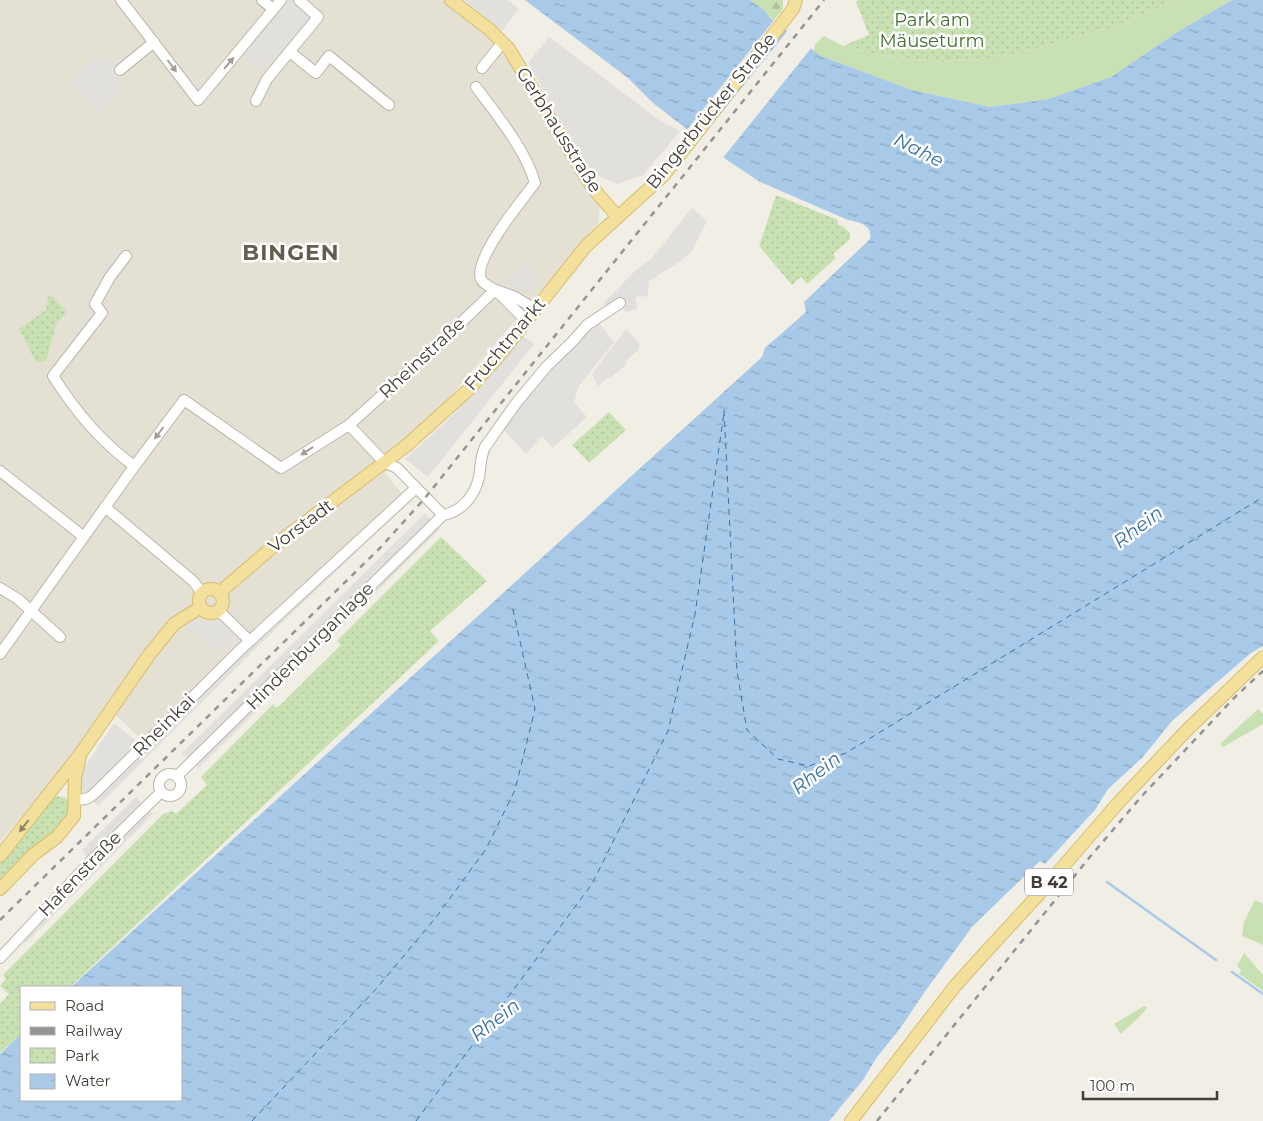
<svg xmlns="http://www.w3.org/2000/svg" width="1263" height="1121" font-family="Montserrat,sans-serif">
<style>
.residential{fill:#e4e0d4}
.grass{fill:#c9e1b2}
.forest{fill:url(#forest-firs)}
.park{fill:url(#park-dots)}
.parking{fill:#e2e0dd}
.water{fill:url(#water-ripples)}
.pier{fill:#f1eee6}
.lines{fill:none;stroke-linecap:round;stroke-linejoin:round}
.stream{stroke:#a8cae8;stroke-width:2.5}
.ferry{stroke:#3b70a2;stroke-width:1;stroke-dasharray:6 5;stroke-linecap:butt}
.minor-casing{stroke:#bbb6a9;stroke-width:12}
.major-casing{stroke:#d6bd6e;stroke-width:14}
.minor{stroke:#fff;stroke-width:10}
.major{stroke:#f3e09c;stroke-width:12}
.rail{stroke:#949494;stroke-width:2.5;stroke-dasharray:6 6;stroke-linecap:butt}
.oneway{fill:#a19e9a}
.oneway2{fill:#928764}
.labels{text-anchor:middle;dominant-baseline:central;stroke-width:5;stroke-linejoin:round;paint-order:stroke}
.shield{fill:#fff;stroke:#7b7872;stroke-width:1}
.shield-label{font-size:16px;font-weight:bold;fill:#433e36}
.park-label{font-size:18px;fill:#436e30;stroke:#fff}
.street-label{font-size:18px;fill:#433e36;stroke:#fff}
.water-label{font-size:19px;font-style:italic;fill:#3b70a2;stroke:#fff}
.district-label{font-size:22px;font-weight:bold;letter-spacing:1px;fill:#645d4e;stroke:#fff}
</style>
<defs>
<pattern id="forest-firs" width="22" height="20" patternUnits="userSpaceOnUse" patternTransform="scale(1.25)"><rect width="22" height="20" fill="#c9e1b2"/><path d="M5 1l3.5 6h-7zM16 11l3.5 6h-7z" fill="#aec29a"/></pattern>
<pattern id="park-dots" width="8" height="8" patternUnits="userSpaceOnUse" patternTransform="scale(1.25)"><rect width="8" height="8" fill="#c9e1b2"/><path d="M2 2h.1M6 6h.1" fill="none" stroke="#aec29a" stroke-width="1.8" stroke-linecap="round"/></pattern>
<pattern id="water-ripples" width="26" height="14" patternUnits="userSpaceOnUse" patternTransform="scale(1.25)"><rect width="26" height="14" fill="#a8cae8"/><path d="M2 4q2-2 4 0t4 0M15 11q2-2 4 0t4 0" fill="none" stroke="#8aa5bd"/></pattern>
</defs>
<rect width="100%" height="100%" fill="#f1eee6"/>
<!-- residential -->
<path class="residential" d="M0 0H444L507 50 600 207 598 224 385 473 405 497 225 656 144 742 108 708 75 755 0 842Z"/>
<!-- grass -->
<g class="grass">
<path d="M1176 0H1232L1177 32 1111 77 1048 99 990 107 912 90 821 56 814 51 815 44 824 36 843 46 879 55 941 62 1005 57 1116 26Z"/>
<path d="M1258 709 1263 714V724L1223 747 1220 744Z"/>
<path d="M1255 900 1263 904V945L1242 936 1244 922Z"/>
<path d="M1244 953 1263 975V991L1239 974 1241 970 1237 966Z"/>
<path d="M1144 1006 1147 1007C1142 1017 1129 1025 1121 1034L1114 1024Z"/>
</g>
<!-- forest -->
<path class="forest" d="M750 0H783V9L773 21 764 10Z"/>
<!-- park -->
<g class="park">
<path d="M858 0H1176L1116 26 1005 57 941 62 879 55 843 46 869 35 856 2Z"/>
<path d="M776 195 838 220 837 224 844 227 850 233V239L833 254 836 258 807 284 801 277 792 285 759 246Z"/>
<path d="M52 296 67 312 56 324 46 361 36 362 19 329 46 310 48 297Z"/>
<path d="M609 412 626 430 589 463 572 445Z"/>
<path d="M441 537 487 581 430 631 439 641 70 987H21V1034L0 1053V1004L9 994 0 986 6 979 3 975 163 814 172 811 176 814 207 785 201 777 273 704 277 708 341 645 337 641Z"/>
<path d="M58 796 64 797 69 800V820L0 882V860L51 799Z"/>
</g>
<!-- parking -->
<g class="parking">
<path d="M289 0H293L314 17 279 58 275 55 262 70 243 55Z"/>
<path d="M464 0H507L519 9 502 31Z"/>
<path d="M549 37 659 120 680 131 643 175 618 184 591 173 528 63Z"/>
<path d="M95 57 101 63 108 57 122 73 120 92 97 111 73 83 76 74Z"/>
<path d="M692 208 707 221 692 251 681 261 649 281 648 296 636 297 637 309 626 312 620 303 611 310 603 304 636 270 652 258Z"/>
<path d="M117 250 123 256 94 304 96 318 76 344 69 339 89 314 87 302Z"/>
<path d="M526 264 541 275 528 291 506 284Z"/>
<path d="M599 323 614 342 579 386 574 402 587 417 553 448 542 436 526 454 501 427 526 394 582 337Z"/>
<path d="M626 329 639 343V349L625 362 627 364 610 378 609 377 598 386 592 374Z"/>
<path d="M523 336 534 344 428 477 405 459 453 415Z"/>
<path d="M425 513 440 529 199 768 182 753Z"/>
<path d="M389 516 391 519 256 648 98 806 94 802 252 644Z"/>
<path d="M220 618 235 634 221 653 181 624 197 620 213 622Z"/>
<path d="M114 723 141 745 89 793H80L81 773Z"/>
<path d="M136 797 153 814 26 943 19 938 90 861 82 850Z"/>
</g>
<!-- water -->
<path class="water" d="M525 0H750L764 10 770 18 821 56 912 90 990 107 1048 99 1111 77 1177 32 1232 0H1263V646L1251 653 1172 721 1142 758 1108 789 1095 810 1045 864 1040 861 972 927 926 990 899 1030 877 1057 863 1080 829 1121H0V1054L21 1034V1100H181V987H71L762 357 765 348 806 312 804 302 870 239C873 225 859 222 848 220L760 182 727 160 653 103 628 78Z"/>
<!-- pier -->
<g class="pier">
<path d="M775 19 787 27 698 140 686 131Z"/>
<path d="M789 29 812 47 722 159 699 141Z"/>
</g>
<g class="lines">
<!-- stream -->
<g class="stream">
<path d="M1107 882 1216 960"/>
<path d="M1232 972 1263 994"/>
</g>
<!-- ferry -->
<g class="ferry">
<path d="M724 410 737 671 747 730 778 759 809 766 846 753 1263 497"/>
<path d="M252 1121 377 988 437 916 486 849 515 790 535 709 512 605"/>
<path d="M416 1121 592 884 668 731 695 614 724 413"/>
</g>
<defs>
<g id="minor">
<path d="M121 0 198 100 281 0"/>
<path d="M262 0 273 9"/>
<path d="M290 52 316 73 329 56 389 105"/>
<path d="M482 68 503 42"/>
<path d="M120 70 154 42"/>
<path d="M476 87C496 114 526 150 535 183 522 200 473 259 481 279 483 284 489 286 493 289 505 297 515 311 527 321"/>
<path d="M256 101 267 79 318 17 299 0"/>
<path d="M126 256 110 277 95 304 102 313 53 376C77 413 99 440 134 466"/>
<path d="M496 290 515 297 535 309"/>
<path d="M349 425 384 462 397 468 443 515"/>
<path d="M0 471 84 537"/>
<path d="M105 507 193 581 202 593"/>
<path d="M443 515C461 512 475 496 479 477 481 467 480 457 485 447L517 402 547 366 572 342 587 325 620 303"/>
<path d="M0 588 18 599 60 637"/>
<path d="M218 610 250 641"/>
<path d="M0 654 131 471 184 400 281 468 349 425 440 343 495 290"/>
<circle cx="170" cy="785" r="11"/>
<path d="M177 776 443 515"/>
<path d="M75 799C85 801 90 798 96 792L240 650 416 488"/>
<path d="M0 958 91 861 161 792"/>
</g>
<g id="major">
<path d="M451 0 490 30 509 49 585 176 597 193 617 216"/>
<circle cx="211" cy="601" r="12"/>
<path d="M219 593 275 545 406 446 468 390 497 358 586 246 664 175 793 9 796 0"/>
<path d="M0 856 81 753 149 655 174 624 201 607"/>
<path d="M0 889 34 854 57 837 74 816 75 778 80 757"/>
<path d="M851 1121 955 986 983 955 1041 892 1119 802 1186 731 1263 657"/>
</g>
</defs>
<!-- minor casing -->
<use href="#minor" class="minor-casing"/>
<!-- major casing -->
<use href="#major" class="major-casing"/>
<!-- minor -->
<use href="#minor" class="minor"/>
<!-- major -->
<use href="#major" class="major"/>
<!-- rail -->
<g class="rail">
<path d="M0 920 381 547 425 498 824 0"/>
<path d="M877 1121 1089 858 1141 797 1234 698 1263 671"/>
</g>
</g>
<!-- one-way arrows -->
<defs><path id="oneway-solid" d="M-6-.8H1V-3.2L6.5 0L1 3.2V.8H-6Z" transform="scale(1.25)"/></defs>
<g class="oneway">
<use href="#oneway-solid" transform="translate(229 63) rotate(-50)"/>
<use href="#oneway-solid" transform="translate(172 66) rotate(53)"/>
<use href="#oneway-solid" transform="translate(159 433) rotate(127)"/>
<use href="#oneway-solid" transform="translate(307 451) rotate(147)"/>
</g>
<use class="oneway2" href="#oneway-solid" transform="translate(24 826) rotate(128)"/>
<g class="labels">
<!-- shield labels -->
<rect class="shield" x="1025" y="868.5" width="48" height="27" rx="4"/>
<g class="shield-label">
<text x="1049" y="882">B 42</text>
</g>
<!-- park labels -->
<g class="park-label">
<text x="932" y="20">Park am<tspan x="932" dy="21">Mäuseturm</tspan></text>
</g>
<!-- street labels -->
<g class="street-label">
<text transform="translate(711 111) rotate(-51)">Bingerbrücker Straße</text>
<text transform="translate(559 130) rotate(58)">Gerbhausstraße</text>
<text transform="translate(505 344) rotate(-50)">Fruchtmarkt</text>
<text transform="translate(422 358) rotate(-43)">Rheinstraße</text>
<text transform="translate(301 526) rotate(-37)">Vorstadt</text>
<text transform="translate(310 646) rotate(-45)">Hindenburganlage</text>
<text transform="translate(164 725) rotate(-45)">Rheinkai</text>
<text transform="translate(80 874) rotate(-46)">Hafenstraße</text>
</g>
<!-- water labels -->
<g class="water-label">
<text transform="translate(919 150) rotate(27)">Nahe</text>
<text transform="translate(1138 527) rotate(-37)">Rhein</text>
<text transform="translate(816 773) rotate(-38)">Rhein</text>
<text transform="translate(495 1020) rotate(-38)">Rhein</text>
</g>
<!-- district labels -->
<g class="district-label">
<text x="291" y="252">BINGEN</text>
</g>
</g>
<!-- legend -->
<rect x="20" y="986" width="162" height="115" fill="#ffffff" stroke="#b4b2af"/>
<rect x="30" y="1002" width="25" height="8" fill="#f3e09c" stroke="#b4b2af"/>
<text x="65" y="1011" font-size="15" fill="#433e36">Road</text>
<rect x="30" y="1027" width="25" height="8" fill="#949494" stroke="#b4b2af"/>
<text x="65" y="1036" font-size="15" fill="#433e36">Railway</text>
<rect x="30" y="1048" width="25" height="15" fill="url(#park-dots)" stroke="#b4b2af"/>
<text x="65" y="1061" font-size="15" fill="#433e36">Park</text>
<rect x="30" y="1074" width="25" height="15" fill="url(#water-ripples)" stroke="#b4b2af"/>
<text x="65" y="1086" font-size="15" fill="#433e36">Water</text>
<!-- scale -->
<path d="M1083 1091v8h134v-8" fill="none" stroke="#433e36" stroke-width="2.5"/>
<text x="1090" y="1091" font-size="15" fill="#433e36" stroke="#ffffff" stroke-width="4" paint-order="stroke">100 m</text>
</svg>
